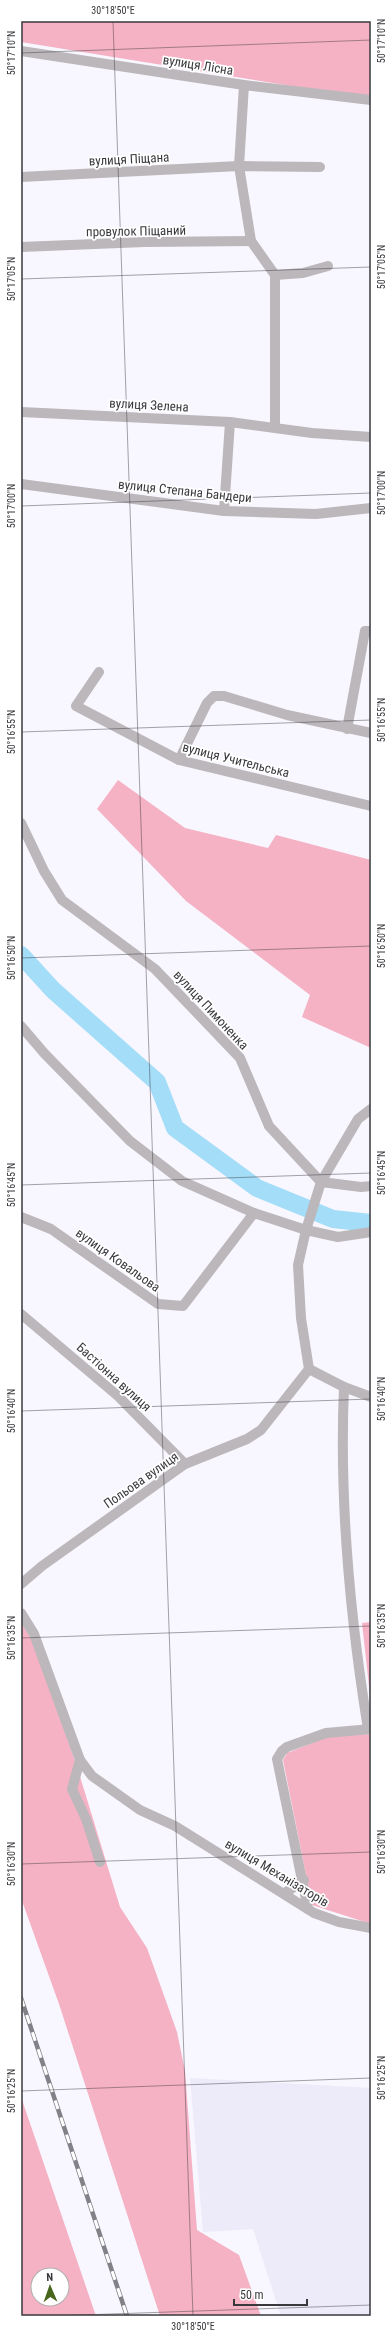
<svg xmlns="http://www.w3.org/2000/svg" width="392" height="2337" font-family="'Roboto Condensed',sans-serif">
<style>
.built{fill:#edeafa}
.green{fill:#f5b2c4;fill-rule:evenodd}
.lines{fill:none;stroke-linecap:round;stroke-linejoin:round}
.river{stroke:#a3ddf8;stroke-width:18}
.minor{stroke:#bbb7bb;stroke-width:10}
.rail-casing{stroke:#828187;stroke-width:4.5}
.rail{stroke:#fff;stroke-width:3;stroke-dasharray:9;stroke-linecap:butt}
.ticks{fill:none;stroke:#39383d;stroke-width:1;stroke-opacity:0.45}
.labels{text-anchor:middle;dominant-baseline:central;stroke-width:3.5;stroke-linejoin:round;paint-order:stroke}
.street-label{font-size:13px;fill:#39383d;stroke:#fff}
.neatline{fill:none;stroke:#39383d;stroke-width:1.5}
.ticks-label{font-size:10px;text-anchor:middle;fill:#39383d}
</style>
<rect width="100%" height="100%" fill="#f8f6fe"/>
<!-- built -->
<path class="built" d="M190 2078 371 2088V2316H281L253 2229 203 2232Z"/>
<!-- green -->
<g class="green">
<path d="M21 21H371V99L21 42Z"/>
<path d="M118 780 185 828 268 848 276 835 371 860V1048L302 1017 310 995 186 901 97 809Z"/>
<path d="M21 1622 36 1647 78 1770 120 1907 147 1948 177 2032 185 2071 197 2230 239 2255 261 2316H160L59 2004 21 1898Z"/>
<path d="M371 1622V1704L362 1623Z"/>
<path d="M371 1734V1924L312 1905 283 1760 287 1753 330 1736Z"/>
<path d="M21 2097 96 2316H21ZM38 2275H62V2299H38Z"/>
</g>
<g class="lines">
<!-- river -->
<path class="river" d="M21 955 53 990 157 1082 175 1128 257 1188 333 1219 371 1223"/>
<!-- minor -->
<g class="minor">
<path d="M21 51 244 85 371 100"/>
<path d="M244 85 239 166 251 241 275 275"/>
<path d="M21 177 239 166 320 167"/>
<path d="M21 247 144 242 251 241"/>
<path d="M275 275V427"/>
<path d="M275 275 303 273 328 266"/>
<path d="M21 412 230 422 312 433 371 437"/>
<path d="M21 484 224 511 316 514 371 508"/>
<path d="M224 511 230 422"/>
<path d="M99 672 76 706 179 760 371 806"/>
<path d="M347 729 365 631H371"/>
<path d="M179 760 207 703 214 696H224L287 715 371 733"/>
<path d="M21 823 44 871 62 900 155 969 240 1058 269 1126 321 1182"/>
<path d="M21 1026 44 1053 130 1141 182 1181 254 1213 306 1230 338 1237 371 1232"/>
<path d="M321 1182 361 1187 371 1186"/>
<path d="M21 1217 51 1229 158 1304 183 1306 254 1213"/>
<path d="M21 1314 118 1396 185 1464"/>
<path d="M309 1369 301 1318 298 1265 306 1230 321 1182 358 1119 371 1109"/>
<path d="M309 1369 344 1387 371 1397"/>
<path d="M344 1387C339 1502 350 1617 368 1729"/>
<path d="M21 1584 42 1566 185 1464 247 1439 261 1430 309 1369"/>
<path d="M21 1613 34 1634 80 1760 92 1776 140 1810 175 1826 314 1913 339 1922 371 1928"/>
<path d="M80 1760 72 1789 86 1819 100 1862"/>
<path d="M285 1893 304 1880"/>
<path d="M308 1909 277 1759 282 1751 287 1747 326 1733 371 1729"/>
</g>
<defs>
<path id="rail" d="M21 1998 127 2316"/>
</defs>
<!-- rail casing -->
<use href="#rail" class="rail-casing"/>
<!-- rail -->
<use href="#rail" class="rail"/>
</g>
<!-- ticks -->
<path class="ticks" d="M113 21 193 2316M21 53 371 40M21 279 371 267M21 506 371 493M21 732 371 720M21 958 371 946M21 1185 371 1173M21 1411 371 1399M21 1638 371 1626M21 1864 371 1852M21 2091 371 2078M53 2316 371 2305"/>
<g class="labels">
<!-- street labels -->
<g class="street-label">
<text transform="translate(198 65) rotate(9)">вулиця Лісна</text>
<text transform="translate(129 159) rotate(-3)">вулиця Піщана</text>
<text transform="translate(136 231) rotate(-1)">провулок Піщаний</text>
<text transform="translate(149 405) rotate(3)">вулиця Зелена</text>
<text transform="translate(185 491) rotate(6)">вулиця Степана Бандери</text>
<text transform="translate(236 760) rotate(14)">вулиця Учительська</text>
<text transform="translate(211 1010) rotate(47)">вулиця Пимоненка</text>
<text transform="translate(118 1260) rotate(35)">вулиця Ковальова</text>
<text transform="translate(114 1377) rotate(42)">Бастіонна вулиця</text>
<text transform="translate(141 1480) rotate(-35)">Польова вулиця</text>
<text transform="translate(277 1873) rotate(31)">вулиця Механізаторів</text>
</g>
</g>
<!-- border -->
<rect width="392" height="2337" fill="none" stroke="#ffffff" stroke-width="44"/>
<!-- north arrow -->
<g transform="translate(50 2287) rotate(358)"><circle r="19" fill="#ffffff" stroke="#b0afb1"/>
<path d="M0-3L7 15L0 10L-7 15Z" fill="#47661c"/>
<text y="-6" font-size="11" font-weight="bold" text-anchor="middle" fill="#39383d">N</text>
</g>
<!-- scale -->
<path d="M234 2299v6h73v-6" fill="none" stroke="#39383d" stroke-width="2"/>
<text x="240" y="2299" font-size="12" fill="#39383d" stroke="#ffffff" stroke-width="3" paint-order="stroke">50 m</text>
<rect x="22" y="22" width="348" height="2293" class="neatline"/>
<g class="ticks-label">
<text x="113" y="14">30°18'50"E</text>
<text transform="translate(381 41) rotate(-90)" y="4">50°17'10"N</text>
<text transform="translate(11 53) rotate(-90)" y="4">50°17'10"N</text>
<text transform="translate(381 267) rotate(-90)" y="4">50°17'05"N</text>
<text transform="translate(11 279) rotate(-90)" y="4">50°17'05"N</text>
<text transform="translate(381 493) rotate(-90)" y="4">50°17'00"N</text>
<text transform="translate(11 506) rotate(-90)" y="4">50°17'00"N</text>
<text transform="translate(381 720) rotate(-90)" y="4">50°16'55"N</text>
<text transform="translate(11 732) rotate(-90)" y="4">50°16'55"N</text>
<text transform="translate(381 946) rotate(-90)" y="4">50°16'50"N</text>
<text transform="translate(11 958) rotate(-90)" y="4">50°16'50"N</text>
<text transform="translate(381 1173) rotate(-90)" y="4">50°16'45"N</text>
<text transform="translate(11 1185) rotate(-90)" y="4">50°16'45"N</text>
<text transform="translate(381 1399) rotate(-90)" y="4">50°16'40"N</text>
<text transform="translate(11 1411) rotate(-90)" y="4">50°16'40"N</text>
<text transform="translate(381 1626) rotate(-90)" y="4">50°16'35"N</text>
<text transform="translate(11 1638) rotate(-90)" y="4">50°16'35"N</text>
<text transform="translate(381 1852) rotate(-90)" y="4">50°16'30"N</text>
<text transform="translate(11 1864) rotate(-90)" y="4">50°16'30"N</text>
<text transform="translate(381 2078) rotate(-90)" y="4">50°16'25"N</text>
<text transform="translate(11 2091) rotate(-90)" y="4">50°16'25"N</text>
<text x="193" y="2330">30°18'50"E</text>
</g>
</svg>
